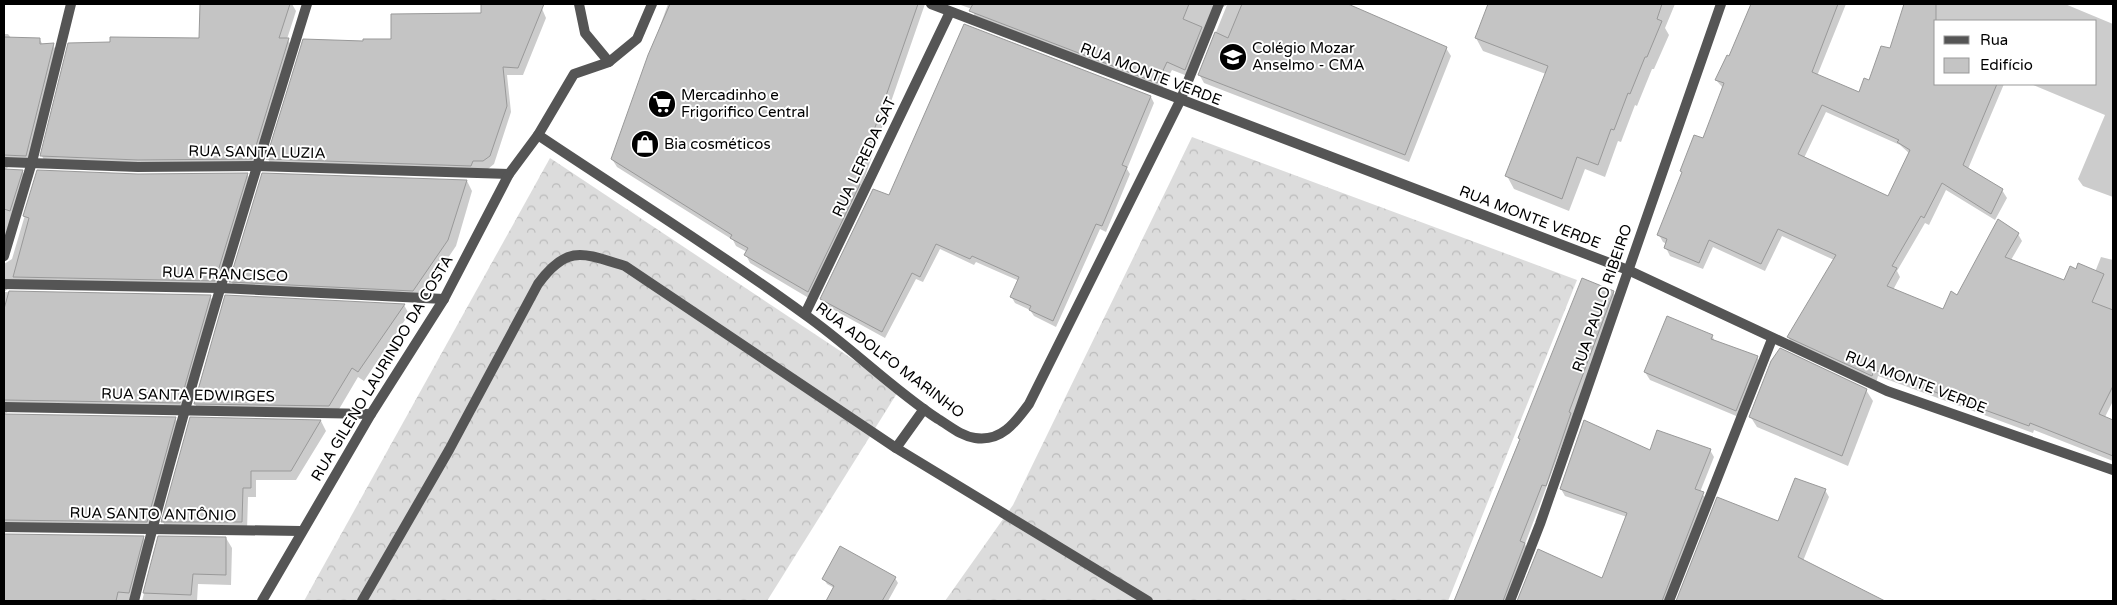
<svg xmlns="http://www.w3.org/2000/svg" width="2117" height="605" font-family="'Varela Round',sans-serif">
<style>
.forest{fill:url(#forest-crowns)}
.shadow{fill:#0003;fill-rule:evenodd}
.building{fill:#c4c4c4;stroke:#999;fill-rule:evenodd}
.lines{fill:none;stroke-linecap:round;stroke-linejoin:round}
.street{stroke:#555;stroke-width:10}
.labels{text-anchor:middle;dominant-baseline:central;stroke-width:4;stroke-linejoin:round;paint-order:stroke}
.poi-label{font-size:15px;fill:#000;stroke:#fff;text-anchor:start}
.street-label{font-size:15px;fill:#000;stroke:#fff}
</style>
<defs>
<pattern id="forest-crowns" width="20" height="18" patternUnits="userSpaceOnUse" patternTransform="scale(1.25)"><rect width="20" height="18" fill="#dcdcdc"/><path d="M2 6a3 3 0 1 1 6 0M12 15a3 3 0 1 1 6 0" fill="none" stroke="#bbb"/></pattern>
</defs>
<rect width="100%" height="100%" fill="#fff"/>
<!-- forest -->
<g class="forest">
<path d="M1192 137 1577 280 1448 601H945L1013 505Z"/>
<path d="M550 158 899 390 767 601H304Z"/>
</g>
<!-- shadow -->
<g class="shadow">
<path d="M201 4H292L296 11 287 39 294 49 257 168 47 166 42 156 69 44 200 39Z"/>
<path d="M483 4H540L546 18 523 75H507L511 112 494 164 488 169 272 167 268 159 304 40 365 43 393 40 482 14Z"/>
<path d="M668 4H925L861 188 812 300 750 263 746 255 747 252 736 246 733 240 617 167 612 159Z"/>
<path d="M958 4H1346L1446 48 1451 56 1409 162 1204 83 1199 74 1227 5 1217 10 1190 77 1172 70 1161 90 976 19 972 9Z"/>
<path d="M1490 4H1675L1665 28 1669 35 1654 69H1652L1637 106 1635 105 1621 142 1618 141 1605 177 1585 169 1569 211 1514 189 1507 176 1546 74 1483 51 1476 38Z"/>
<path d="M1751 4H1846L1817 76 1859 94 1891 50 1906 4H2065L2113 24V197L2083 186 2078 179 2105 115 2031 84H2096V21H1936V84H2004L1968 169 2002 190 2007 198 1995 220 1946 190 1929 225 1925 223 1897 271 1900 277 1893 290 1943 311 2018 234 2022 241 2011 260 2065 282 2077 270 2095 272 2101 257 2113 260V401L2105 417 2113 421V461L2034 430 2033 433 1878 376 1876 383 1792 344 1788 337 1834 260 1782 236 1765 271 1713 247 1703 269 1670 256 1666 248 1667 244 1663 242 1659 235 1704 139 1723 88 1716 80 1730 58ZM1826 112 1900 145 1910 154 1889 197 1804 158Z"/>
<path d="M4 34H8L11 38 40 40 43 45H53L59 55 32 166 10 165 5 170 22 171 28 181 4 261Z"/>
<path d="M1151 97 1154 103 1127 169 1130 174 1106 232 1100 229 1056 327 1034 316 1030 310 1015 303 1011 296 1019 281 976 262 974 265 940 249 923 282 916 279 885 338 825 305 821 299 890 197Z"/>
<path d="M38 171 138 175 247 174 253 184 221 291 10 287 4 292 210 296 216 306 185 413 10 410 4 415 175 418 181 428 153 532 10 530 4 533V264L12 259Z"/>
<path d="M467 181 472 191 456 246 419 301 237 292 231 281Z"/>
<path d="M1583 280 1613 292 1617 299 1525 544 1528 551 1509 601H1455Z"/>
<path d="M404 305 409 314 364 381 358 377 335 416 201 413 195 404Z"/>
<path d="M1712 336 1715 341 1757 357 1762 366 1741 418 1650 380 1645 372Z"/>
<path d="M1866 390 1873 401 1848 466 1757 427 1750 416Z"/>
<path d="M191 419 321 421 326 431 296 480H256V497H248L247 531 168 532 163 522Z"/>
<path d="M1710 450 1714 457 1700 492 1708 500 1668 601H1519L1538 551 1603 579 1627 517 1565 496 1561 489 1650 452Z"/>
<path d="M1825 490 1829 497 1803 561 1882 601H1772L1738 588 1733 601H1678L1718 499 1779 522Z"/>
<path d="M4 535 143 537 149 547 135 601H4Z"/>
<path d="M159 537 226 538 232 548 231 585 198 584 197 601H142Z"/>
<path d="M895 578 898 583 888 601H827L834 588 827 584 824 579Z"/>
</g>
<!-- building -->
<g class="building">
<path d="M200 4H290L279 38H289L252 159 138 160 40 156 68 43 110 42V37L199 38Z"/>
<path d="M481 4H544L518 68 503 67 507 106 490 156 483 161H473L471 166 266 159 303 39 363 41V39H391V14L481 13Z"/>
<path d="M670 4H918L856 182 860 184 808 292 744 255 748 248 730 238 732 235 611 159 648 55Z"/>
<path d="M973 4H1189L1183 19 1202 27 1185 70 1167 62 1157 83 969 11Z"/>
<path d="M1242 4H1348L1447 47 1405 155 1198 75 1215 32 1228 38Z"/>
<path d="M1488 4H1662L1657 19 1662 21 1647 57H1645L1630 94 1628 93 1614 130 1611 129 1598 165 1577 157 1562 199 1505 176 1548 66 1475 38Z"/>
<path d="M1751 4H1838L1812 72 1859 92 1864 78 1869 80 1881 46 1890 48 1904 4H1936V84H1997L1963 165 2003 189 1991 214 1942 183 1924 218 1921 216 1892 266 1897 268 1887 286 1943 309 1951 291 1957 295 1998 219 2019 233 2005 257 2064 280 2070 266 2076 269 2078 263 2104 274 2092 302 2113 310V386L2099 414 2113 420V456L2030 423 2029 426 1874 370 1872 376 1787 337 1836 255 1778 229 1761 264 1709 240 1699 263 1664 248 1667 239 1657 235 1682 172 1680 171 1694 135 1703 138 1724 83 1715 80 1727 55 1729 56ZM1822 105 1899 140 1897 142 1910 150 1888 196 1798 154Z"/>
<path d="M964 24 1151 96 1122 165 1127 167 1102 226 1096 224 1053 321 1029 310 1031 306 1010 297 1019 277 972 256 970 259 936 244 920 277 912 273 882 332 820 299 873 189 889 195Z"/>
<path d="M4 37 40 38V44L54 43 26 156 4 155Z"/>
<path d="M4 169 23 170 10 211 4 209Z"/>
<path d="M37 170 138 174 248 173 215 281 13 277 29 218 23 216Z"/>
<path d="M262 173 467 180 448 240 413 291 229 282Z"/>
<path d="M1582 278 1614 291 1569 412 1571 413 1546 486 1542 485 1520 541 1525 543 1503 601H1454L1520 439 1518 438Z"/>
<path d="M9 291 211 295 180 403 4 400V309Z"/>
<path d="M225 295 405 304 358 372 352 368 329 406 194 404Z"/>
<path d="M1667 316 1713 335 1711 339 1758 356 1736 411 1644 372Z"/>
<path d="M1780 348 1867 389 1842 456 1749 417 1771 361Z"/>
<path d="M4 414 176 417 147 522 4 520Z"/>
<path d="M190 417 321 420 291 471H251V488H243L242 522H161Z"/>
<path d="M1584 420 1650 450 1657 430 1711 449 1695 489 1704 492 1662 601H1517L1538 549 1602 578 1627 513 1560 489Z"/>
<path d="M1795 478 1826 489 1798 557 1885 601H1676L1717 497 1778 521Z"/>
<path d="M4 534 144 536 129 593 118 592 116 601H4Z"/>
<path d="M158 536 226 537V575L193 574 191 595 143 593Z"/>
<path d="M840 546 896 577 882 601H826L834 586 822 579Z"/>
</g>
<g class="lines">
<!-- street -->
<g class="street">
<path d="M579 4 585 33 609 62"/>
<path d="M931 4 1628 270 1887 391 2113 470"/>
<path d="M538 135C626 194 718 251 804 314 851 347 891 388 938 419 950 426 961 436 975 438 1001 442 1015 423 1029 404L1180 101 1219 4"/>
<path d="M4 162 138 167 257 166 509 174"/>
<path d="M4 256 32 162 71 4"/>
<path d="M4 284 220 288 444 299"/>
<path d="M805 314 950 12"/>
<path d="M4 407 371 414"/>
<path d="M896 448 924 409"/>
<path d="M4 527 301 531"/>
<path d="M134 601C184 400 246 202 307 4"/>
<path d="M262 601 371 414 444 299 509 174 538 135 574 74 609 62 637 39 652 4"/>
<path d="M362 601 449 450 538 284C567 244 583 253 625 266L896 448 1148 601"/>
<path d="M1510 601 1540 524 1721 4"/>
<path d="M1669 601 1772 339"/>
</g>
</g>
<!-- icons -->
<defs>
<symbol id="school-disc" viewBox="-11 -11 22 22"><circle r="9.5" fill="#000" stroke="#fff"/><path d="M0-5L7-2L0 1L-7-2ZM-4 1L0 2.5L4 1V4Q0 6-4 4Z" fill="#fff"/></symbol>
<symbol id="supermarket-disc" viewBox="-11 -11 22 22"><circle r="9.5" fill="#000" stroke="#fff"/><path d="M-6-5.5h2.5l.6 2H6L4.5 2H-2.5L-4.4-4H-6ZM-1.5 3.2a1.3 1.3 0 1 0 .1 0ZM3 3.2a1.3 1.3 0 1 0 .1 0Z" fill="#fff"/></symbol>
<symbol id="shop-disc" viewBox="-11 -11 22 22"><circle r="9.5" fill="#000" stroke="#fff"/><path d="M-5-2.5h2.3a2.7 3.5 0 0 1 5.4 0H5L5.5 6h-11ZM-1.5-2.5h3a1.5 2.3 0 0 0-3 0Z" fill="#fff"/></symbol>
</defs>
<g fill-rule="evenodd">
<use href="#school-disc" x="1217" y="41" width="32" height="32"/>
<use href="#supermarket-disc" x="646" y="88" width="32" height="32"/>
<use href="#shop-disc" x="629" y="128" width="32" height="32"/>
</g>
<g class="labels">
<!-- poi labels -->
<g class="poi-label">
<text x="1252" y="48">Colégio Mozar<tspan x="1252" dy="17">Anselmo - CMA</tspan></text>
<text x="681" y="95">Mercadinho e<tspan x="681" dy="17">Frigorifico Central</tspan></text>
<text x="664" y="144">Bia cosméticos</text>
</g>
<!-- street labels -->
<g class="street-label">
<text transform="translate(1151 74) rotate(21)">RUA MONTE VERDE</text>
<text transform="translate(257 152) rotate(1)">RUA SANTA LUZIA</text>
<text transform="translate(864 157) rotate(-65)">RUA LEREDA SAT</text>
<text transform="translate(1530 217) rotate(21)">RUA MONTE VERDE</text>
<text transform="translate(225 274) rotate(2)">RUA FRANCISCO</text>
<text transform="translate(1602 298) rotate(-71)">RUA PAULO RIBEIRO</text>
<text transform="translate(890 360) rotate(37)">RUA ADOLFO MARINHO</text>
<text transform="translate(382 368) rotate(-59)">RUA GILENO LAURINDO DA COSTA</text>
<text transform="translate(1916 382) rotate(21)">RUA MONTE VERDE</text>
<text transform="translate(188 395) rotate(1)">RUA SANTA EDWIRGES</text>
<text transform="translate(153 514) rotate(1)">RUA SANTO ANTÔNIO</text>
</g>
</g>
<!-- border -->
<rect width="2117" height="605" fill="none" stroke="#000000" stroke-width="10"/>
<!-- legend -->
<rect x="1934" y="20" width="162" height="65" fill="#ffffff" stroke="#999999"/>
<rect x="1944" y="36" width="25" height="8" fill="#555555" stroke="#999999"/>
<text x="1980" y="45" font-size="15" fill="#000000">Rua</text>
<rect x="1944" y="58" width="25" height="15" fill="#c4c4c4" stroke="#999999"/>
<text x="1980" y="70" font-size="15" fill="#000000">Edifício</text>
</svg>
